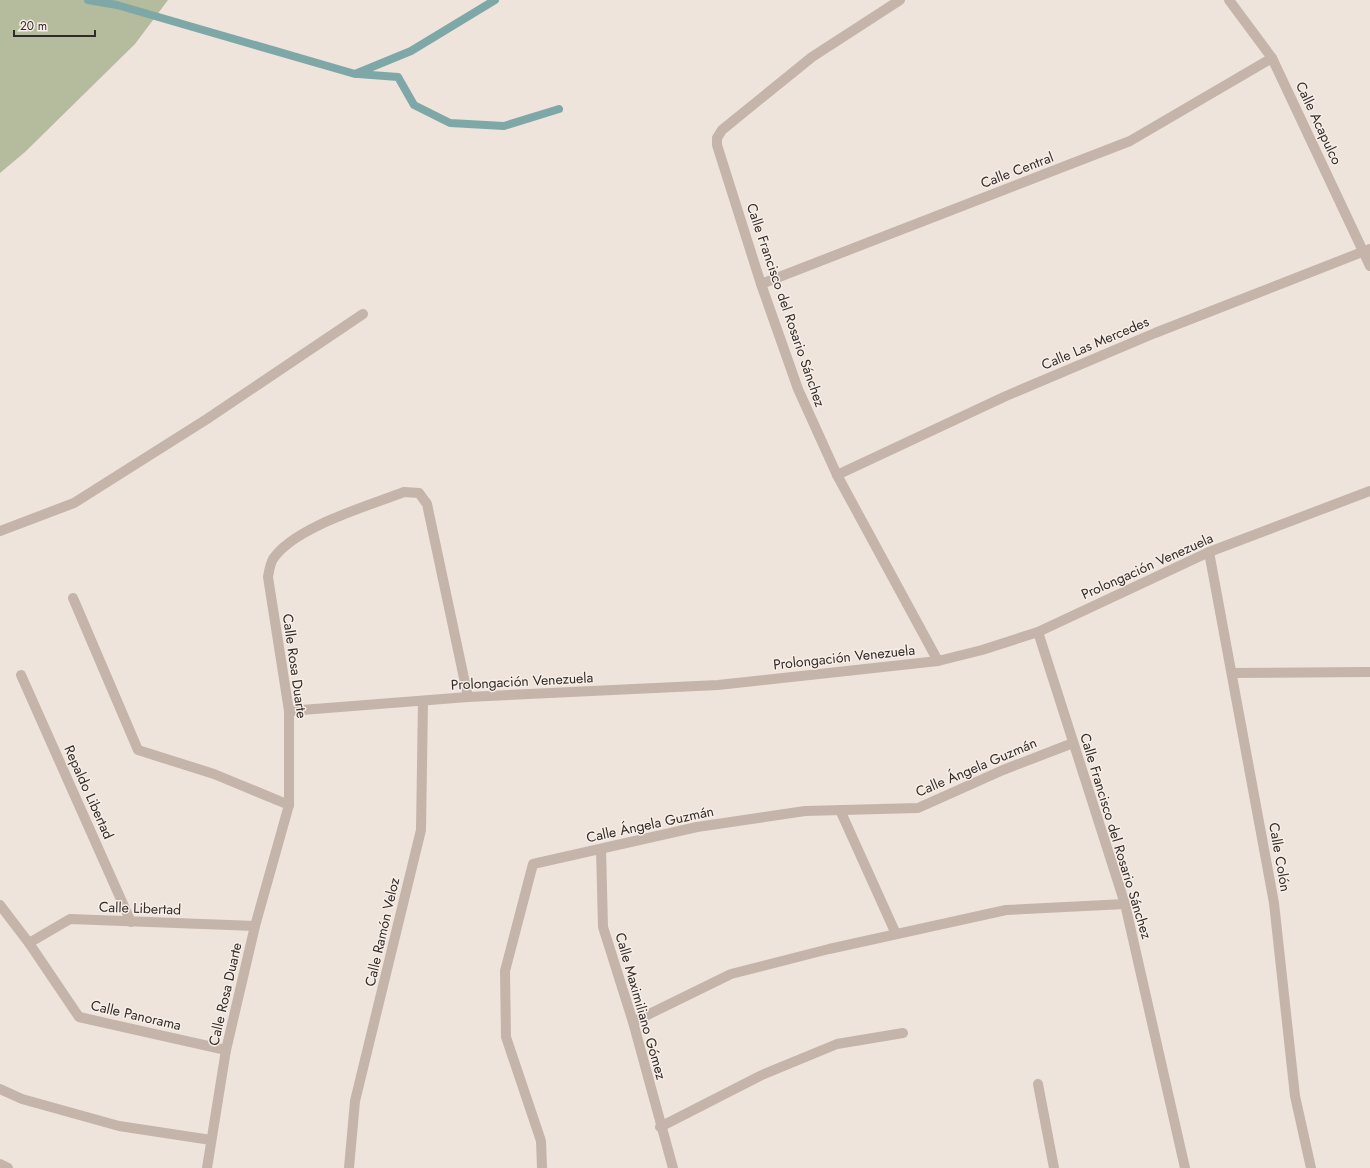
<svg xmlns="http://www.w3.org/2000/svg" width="1370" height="1168" font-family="Jost,sans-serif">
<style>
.grass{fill:#b4bc9d}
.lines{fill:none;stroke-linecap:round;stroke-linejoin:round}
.stream{stroke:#7ea8a7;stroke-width:8}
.minor{stroke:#c5b4a9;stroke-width:10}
.labels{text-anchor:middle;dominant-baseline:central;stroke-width:3;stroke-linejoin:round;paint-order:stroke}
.street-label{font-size:14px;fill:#332b28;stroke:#f7eee7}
</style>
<rect width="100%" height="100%" fill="#eee4dc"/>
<!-- grass -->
<path class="grass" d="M0 0H168L135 44 25 152 0 173Z"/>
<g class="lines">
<!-- stream -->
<g class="stream">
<path d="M88 0 117 5 355 74 411 51 495 0"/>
<path d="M358 74 398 77 414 105 450 123 504 126 559 109"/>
</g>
<!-- minor -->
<g class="minor">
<path d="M900 0 812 57 722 130 717 138V145L761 284 798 389 837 475 938 661"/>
<path d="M1229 0 1272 58 1370 266"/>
<path d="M761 284 1130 141 1272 58"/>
<path d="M837 475 1006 396 1155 333 1370 249"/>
<path d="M0 531 74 503 207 419 363 314"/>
<path d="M1209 552 1274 903 1295 1096 1311 1168"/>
<path d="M73 598 138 750 214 774 289 805"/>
<path d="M1038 632 1125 904 1185 1168"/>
<path d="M1232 673 1370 672"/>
<path d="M21 675 131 922"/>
<path d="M289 711 468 697 718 685 938 661 982 650 1038 632 1209 552 1370 491"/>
<path d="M840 810 896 934"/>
<path d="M601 849 603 927 633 1022 673 1168"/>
<path d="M0 905 29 943 79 1017 226 1050"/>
<path d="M29 943 70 919 255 926"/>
<path d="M633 1022 731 974 829 949 1006 910 1125 904"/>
<path d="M1038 1084 1054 1168"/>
<path d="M0 1089 22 1099 119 1126 211 1140"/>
<path d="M660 1127 762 1075 837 1044 903 1033"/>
<path d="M0 1164 8 1168"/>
<path d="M207 1168 226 1050 255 926 289 805V711L268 577C269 572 270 564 273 559 294 527 368 506 404 492L419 493 427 504 468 697"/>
<path d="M349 1168 355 1101 421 830 423 701"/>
<path d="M542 1168 541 1141 506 1037 505 971 533 864 697 827 805 811 918 808 1003 770 1073 743"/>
</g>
</g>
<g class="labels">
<!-- street labels -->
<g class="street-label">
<text transform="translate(1319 123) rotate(65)">Calle Acapulco</text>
<text transform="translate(1017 170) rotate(-21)">Calle Central</text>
<text transform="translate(786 305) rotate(71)">Calle Francisco del Rosario Sánchez</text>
<text transform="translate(1095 343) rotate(-23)">Calle Las Mercedes</text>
<text transform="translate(1147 566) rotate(-24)">Prolongación Venezuela</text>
<text transform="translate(844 657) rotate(-6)">Prolongación Venezuela</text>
<text transform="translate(295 666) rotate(82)">Calle Rosa Duarte</text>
<text transform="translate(522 681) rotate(-3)">Prolongación Venezuela</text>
<text transform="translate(976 767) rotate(-23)">Calle Ángela Guzmán</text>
<text transform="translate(89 792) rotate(66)">Repaldo Libertad</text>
<text transform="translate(650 824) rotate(-12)">Calle Ángela Guzmán</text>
<text transform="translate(1116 836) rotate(73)">Calle Francisco del Rosario Sánchez</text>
<text transform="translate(1280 857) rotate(80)">Calle Colón</text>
<text transform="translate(140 908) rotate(2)">Calle Libertad</text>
<text transform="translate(382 932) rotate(-77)">Calle Ramón Veloz</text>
<text transform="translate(225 994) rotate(-77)">Calle Rosa Duarte</text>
<text transform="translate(641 1006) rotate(74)">Calle Maximiliano Gómez</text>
<text transform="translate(136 1015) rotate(13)">Calle Panorama</text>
</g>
</g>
<!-- scale -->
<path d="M14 30v6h81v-6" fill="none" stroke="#332b28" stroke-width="2"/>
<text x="20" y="30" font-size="12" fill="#332b28" stroke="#f7eee7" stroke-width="3" paint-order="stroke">20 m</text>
</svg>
